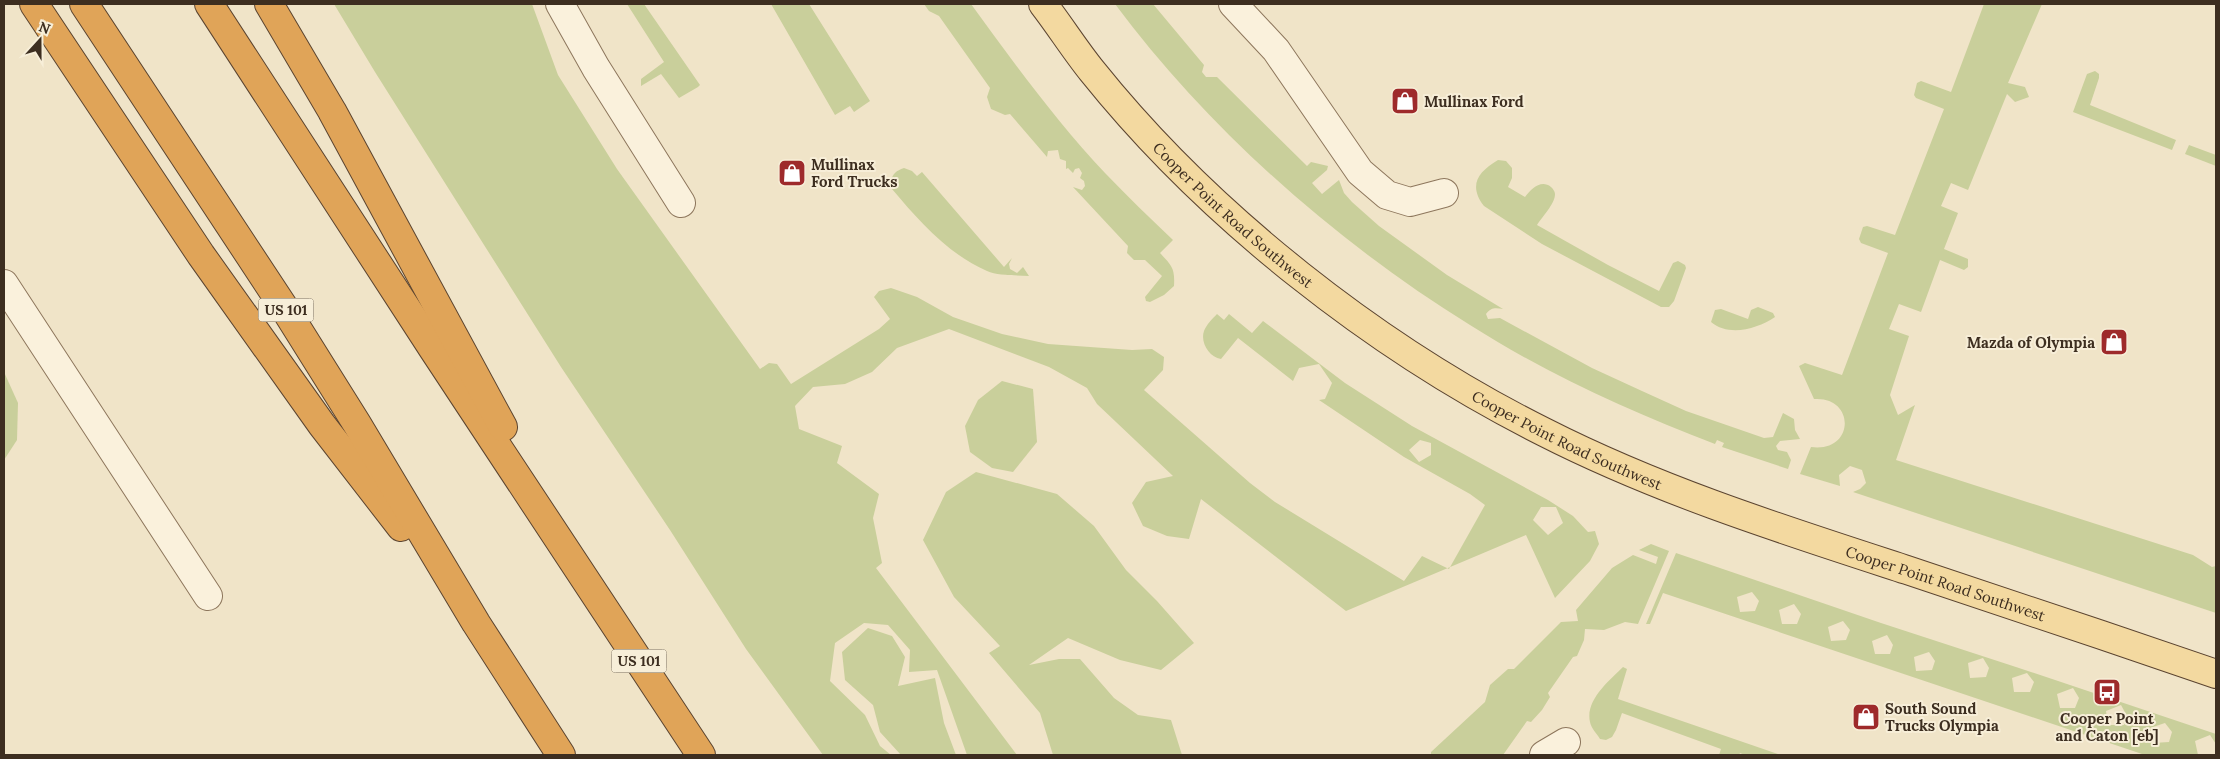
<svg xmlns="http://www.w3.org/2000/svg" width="2220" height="759" font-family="Lora,serif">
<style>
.green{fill:#c9cf9b;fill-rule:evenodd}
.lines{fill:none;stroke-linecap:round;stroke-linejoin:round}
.minor-casing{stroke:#8d765c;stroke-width:30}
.major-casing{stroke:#5b4430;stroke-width:30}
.highway-casing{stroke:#5b4430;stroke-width:30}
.minor{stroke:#faf1dc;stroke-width:28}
.major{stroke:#f3d9a0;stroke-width:28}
.highway{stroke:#e0a458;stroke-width:28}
.labels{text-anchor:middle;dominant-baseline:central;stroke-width:4;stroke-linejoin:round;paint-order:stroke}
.shield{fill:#f7eed8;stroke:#756857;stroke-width:1}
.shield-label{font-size:14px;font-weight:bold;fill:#3d2e20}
.poi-label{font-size:15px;font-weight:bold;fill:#3d2e20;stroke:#f7eed8;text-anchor:start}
.street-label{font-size:15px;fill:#3d2e20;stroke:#f7eed8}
</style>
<rect width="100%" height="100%" fill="#f0e4c8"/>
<!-- green -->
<g class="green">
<path d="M334 4H532L558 75 617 169 760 369 769 363 777 364 791 384 879 329 890 319 874 297 879 291 891 288 917 297 953 317 1002 334 1048 344 1132 350 1152 349 1164 357 1163 370 1144 390 1250 483 1275 502 1404 581 1422 556 1449 569 1485 505 1470 494 1404 457 1319 400 1325 399 1332 383 1319 364 1299 368 1293 381 1238 338 1221 359C1209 357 1200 342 1204 331 1206 325 1213 318 1217 314L1224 320 1229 314 1252 333 1263 321 1345 383 1412 426 1548 500 1573 516 1588 532 1595 531 1599 544 1590 561 1555 598 1526 535 1346 611 1201 499 1189 539 1167 536 1143 526 1132 503 1146 482 1173 476 1097 404 1087 388 1049 367 949 329 897 348 872 372 845 384 813 387 795 406 799 429 842 446 837 463 879 494 873 518 882 563 876 568 1017 755H967L937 670 909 672 910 650 888 625 864 623 835 643 830 681 865 715 880 746 891 755H823L746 649 670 530 561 367 375 72ZM1420 440 1431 443V455L1419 462 1409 450ZM1541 507H1556L1563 523 1548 535 1533 520Z"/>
<path d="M627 4H644L700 85 698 87 679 98 661 74 641 86V79L664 62Z"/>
<path d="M771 4H809L870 101 854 112 850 106 835 115Z"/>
<path d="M924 4H971C1013 62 1056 121 1105 173 1127 196 1150 218 1173 240L1160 253C1172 266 1175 268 1174 286L1164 295 1150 302 1146 301 1145 297 1162 276 1145 260H1134L1127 253 1128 246 1073 187 1082 190 1085 186 1084 181 1080 178 1082 173 1079 168 1075 169 1073 173 1068 168 1066 169V161L1060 159 1058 150 1048 151 1047 157 1010 114 1005 115 991 109 987 97 990 88 939 16 929 11Z"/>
<path d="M1115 4H1153L1204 65 1202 72 1206 77H1217L1307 166 1311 162 1328 166 1327 170 1312 183 1322 194 1339 180 1344 193 1352 202 1379 226 1447 275 1503 309C1496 308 1491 307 1486 314L1488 319 1500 318 1592 368 1642 391 1686 411 1764 438 1773 437 1783 413 1794 419 1795 430 1800 439 1780 441 1776 446 1778 450 1787 452 1791 460 1788 469 1722 447 1724 443 1717 440 1715 444C1631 412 1547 374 1470 325 1336 242 1209 130 1115 4Z"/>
<path d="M1984 4H2042L2008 83 2025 87 2029 97 2015 102 2007 94 1968 190 1951 183 1941 206 1958 213 1944 249 1968 259V267L1964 270 1940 260 1921 312 1899 304 1889 329 1909 336 1890 395 1898 415 1915 405 1896 460 2193 555 2212 567 2216 566V613L1853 492 1860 489 1866 483 1862 470 1850 466 1839 475 1840 486 1800 474 1811 447C1855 453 1856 396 1814 399L1799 366 1805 363 1842 375 1888 253 1861 243 1859 239 1863 227 1867 226 1895 235 1944 109 1916 98 1914 95 1917 83 1921 81 1951 92Z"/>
<path d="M2095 71 2099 74V78L2090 105 2176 140 2172 150 2073 112 2087 74Z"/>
<path d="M2189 145 2216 155V166L2185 154Z"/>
<path d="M1498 160 1506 161 1512 168V178L1508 187 1525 197C1531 189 1541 179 1551 187 1552 188 1555 191 1555 194 1555 204 1542 217 1537 225L1608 265 1659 291 1673 263 1678 261 1685 265 1686 268 1674 301 1669 307H1661L1542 244 1484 206C1468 185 1478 172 1498 160Z"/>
<path d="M904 168 912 171 917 176 922 172 1004 267 1012 258 1009 264 1010 269 1017 273 1023 267 1029 276C1016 275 998 276 987 271 948 254 919 221 892 189L894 187 891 181C893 173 896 171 904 168Z"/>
<path d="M1758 307 1773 313 1775 317C1757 329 1729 337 1711 322L1715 310 1721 309 1748 319 1751 310Z"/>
<path d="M4 372 18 403 17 440 4 460Z"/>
<path d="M1002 381 1033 389 1037 442 1013 472 992 468 970 452 965 426 978 400Z"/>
<path d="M976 472 1057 494 1094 526 1126 570 1157 601 1194 643 1161 670 1120 660 1068 638 1029 665 1059 659H1080L1114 698 1138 715 1171 720 1182 755H1053L1040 713 989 653 1000 646 954 597 923 540 946 492Z"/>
<path d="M1651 544 1669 551 1638 624 1625 622 1604 630 1585 629 1584 640 1577 656 1573 657 1548 693 1550 697 1542 710 1531 722 1527 721 1503 755H1431V752L1485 702 1490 685 1508 669H1514L1561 622 1578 621 1576 610 1612 568 1633 555 1656 564 1658 557 1639 550Z"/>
<path d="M1676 553 1881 623 2019 668 2216 734V744L2210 735 2195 741 2198 755H2145L1663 593 1650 624H1646ZM1752 592 1759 601 1755 611 1740 612 1737 597ZM1794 604 1801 614 1797 624H1782L1779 610ZM1843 621 1850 630 1846 640 1831 641 1828 627ZM1887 635 1893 645 1890 654H1875L1872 641ZM1929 652 1935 661 1932 670 1916 671 1914 657ZM1983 658 1989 668 1986 677 1970 678 1968 663ZM2027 673 2034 682 2030 692H2014L2012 678ZM2073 688 2079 698 2075 708H2060L2057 694ZM2121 705 2127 716 2124 725H2108L2106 711ZM2165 723 2172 732 2169 742 2153 743 2150 728Z"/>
<path d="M868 628 892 636 905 657 898 686 935 678 944 723 956 755H901L880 732 873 705 845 680 842 652Z"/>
<path d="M1623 667 1627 669 1618 699 1781 755H1745L1740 753 1739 755H1719L1721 749 1622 713 1616 730 1612 737 1606 740 1600 739C1597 734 1591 728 1590 722 1585 700 1610 680 1623 667Z"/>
</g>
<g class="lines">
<defs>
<g id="minor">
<path d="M560 4 596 68 681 203"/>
<path d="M1233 4 1276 50 1360 172 1387 195 1410 202 1444 193"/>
<path d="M4 284 208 596"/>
<path d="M1544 755 1566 742"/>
</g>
<g id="major">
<path id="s1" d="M1043 4C1060 26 1075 50 1092 71 1209 217 1378 349 1544 432 1660 491 1784 530 1907 570 2011 604 2113 639 2216 674"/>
</g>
<g id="highway">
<path d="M34 4 201 255 322 425 401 527"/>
<path d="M84 4 285 309 357 424 476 623 561 755"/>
<path d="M209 4 433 349 701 755"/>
<path d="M269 4 332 111 503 427"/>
</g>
</defs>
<!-- minor casing -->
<use href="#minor" class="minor-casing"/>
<!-- major casing -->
<use href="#major" class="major-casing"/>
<!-- highway casing -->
<use href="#highway" class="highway-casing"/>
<!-- minor -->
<use href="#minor" class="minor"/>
<!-- major -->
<use href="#major" class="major"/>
<!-- highway -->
<use href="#highway" class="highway"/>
</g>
<!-- icons -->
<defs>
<symbol id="shop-square" viewBox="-11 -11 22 22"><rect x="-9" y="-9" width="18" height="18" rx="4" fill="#9e2a2b" stroke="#f7eed8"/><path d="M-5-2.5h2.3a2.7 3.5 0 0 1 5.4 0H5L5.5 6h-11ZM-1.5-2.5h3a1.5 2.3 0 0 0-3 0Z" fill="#fff"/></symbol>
<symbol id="bus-square" viewBox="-11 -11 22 22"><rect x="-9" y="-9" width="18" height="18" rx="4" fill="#9e2a2b" stroke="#f7eed8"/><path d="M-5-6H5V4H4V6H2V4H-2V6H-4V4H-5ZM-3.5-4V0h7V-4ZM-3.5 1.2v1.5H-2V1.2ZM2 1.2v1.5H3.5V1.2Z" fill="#fff"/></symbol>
</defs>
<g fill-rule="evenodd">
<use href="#shop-square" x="1389" y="85" width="32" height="32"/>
<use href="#shop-square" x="776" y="157" width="32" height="32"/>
<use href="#shop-square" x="2098" y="326" width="32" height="32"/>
<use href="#bus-square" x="2091" y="676" width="32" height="32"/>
<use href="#shop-square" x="1850" y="701" width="32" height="32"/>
</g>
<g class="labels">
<!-- shield labels -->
<g class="shield">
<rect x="258.5" y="298.5" width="55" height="23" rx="4"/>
<rect x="611.5" y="649.5" width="55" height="23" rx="4"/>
</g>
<g class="shield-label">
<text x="286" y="310">US 101</text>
<text x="639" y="661">US 101</text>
</g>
<!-- poi labels -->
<g class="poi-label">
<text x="1424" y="101">Mullinax Ford</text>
<text x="811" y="164">Mullinax<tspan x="811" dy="17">Ford Trucks</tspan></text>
<text x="2095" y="342" text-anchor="end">Mazda of Olympia</text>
<text x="1885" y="708">South Sound<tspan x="1885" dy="17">Trucks Olympia</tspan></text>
<text x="2107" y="718" text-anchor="middle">Cooper Point<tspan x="2107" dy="17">and Caton [eb]</tspan></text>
</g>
<!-- street labels -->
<g class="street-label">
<text stroke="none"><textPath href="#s1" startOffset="285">Cooper Point Road Southwest</textPath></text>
<text stroke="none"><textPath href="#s1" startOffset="690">Cooper Point Road Southwest</textPath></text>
<text stroke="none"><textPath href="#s1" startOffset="1095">Cooper Point Road Southwest</textPath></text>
</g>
</g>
<!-- border -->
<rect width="2220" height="759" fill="none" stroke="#3d2e20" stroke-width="10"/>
<!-- north arrow -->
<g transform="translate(40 40) rotate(21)" stroke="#f7eed8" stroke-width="4" paint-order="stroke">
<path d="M0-4L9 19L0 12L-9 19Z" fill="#3d2e20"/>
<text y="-8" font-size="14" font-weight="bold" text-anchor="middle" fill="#3d2e20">N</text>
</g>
</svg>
